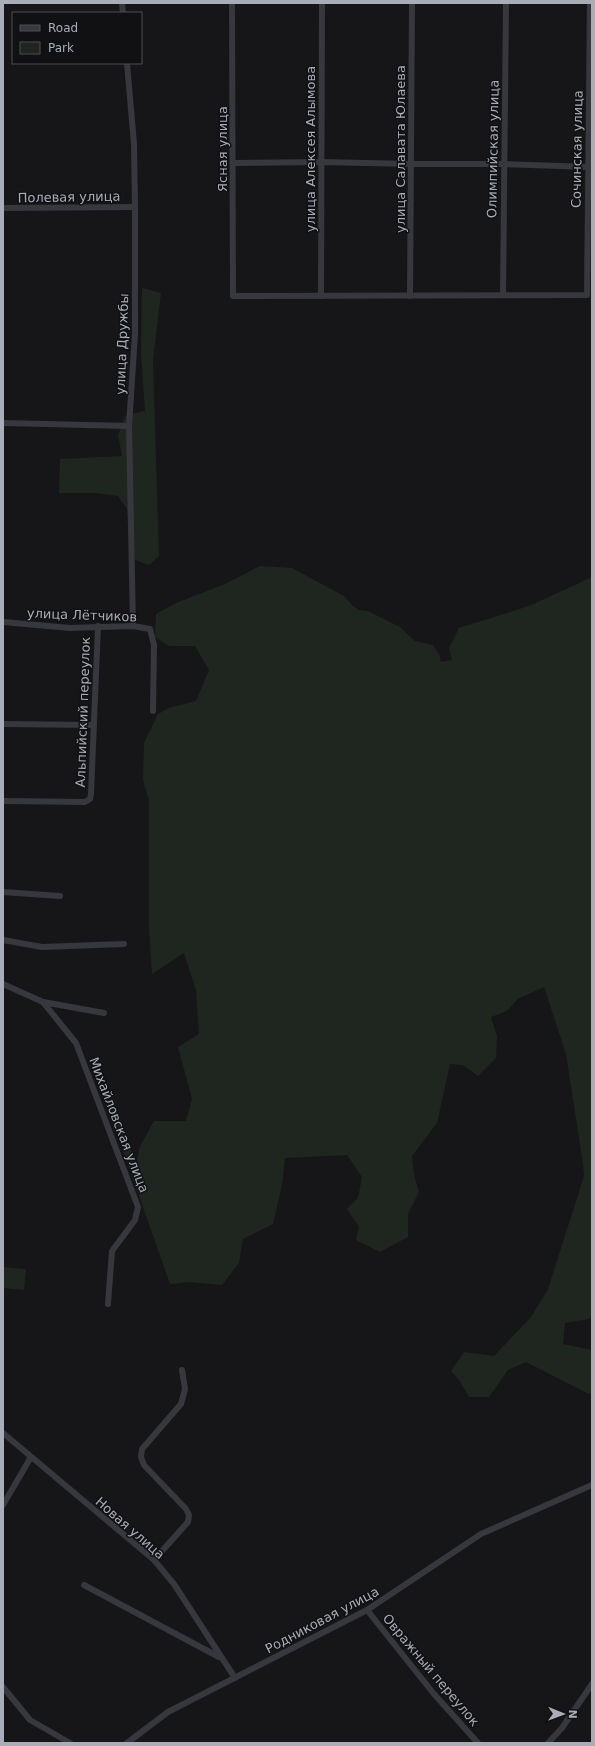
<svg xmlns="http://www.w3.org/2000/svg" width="595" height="1746" font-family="'DejaVu Sans',sans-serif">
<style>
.green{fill:#1e261f}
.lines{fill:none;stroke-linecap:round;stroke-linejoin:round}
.minor{stroke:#37383d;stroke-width:6}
.labels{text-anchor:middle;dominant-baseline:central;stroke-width:3;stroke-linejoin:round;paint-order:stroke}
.street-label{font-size:13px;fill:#a8adb8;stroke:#111113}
</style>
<rect width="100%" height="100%" fill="#161618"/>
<!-- green -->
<g class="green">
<path d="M142 288 161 293 153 360 159 556 149 565 130 558 127 509 118 496 95 493H59L60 459 122 456 118 435 126 415 145 411 141 353Z"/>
<path d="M260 566 292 568 344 596 353 606 359 610 368 611 400 627 415 641 433 645 439 654 441 662 452 660 449 648 459 628 529 606 592 577V1315L589 1319 565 1323 563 1344 592 1350V1392L589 1394 526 1362 508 1370 489 1397H469L459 1380 451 1371 464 1352 494 1356 531 1317 548 1289 584 1176 583 1164 566 1054 544 987 518 999 507 1011 491 1017 497 1036 496 1058 478 1076 463 1065 450 1064 437 1123 412 1156 414 1175 419 1192 408 1214V1237L380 1252 356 1240 359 1227 347 1209 358 1198 362 1177 347 1155 285 1158 282 1185 273 1224 243 1239 239 1263 222 1285 189 1282 170 1284 105 1099 112 1095 136 1166 140 1146 154 1121H186L192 1099 178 1047 199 1034 196 991 184 953 152 974 149 929V801L143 780 144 743 158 714 169 708 196 701 209 670 195 646H169L155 637 156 614 176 603 225 584Z"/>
<path d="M3 1267 26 1269 24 1290 3 1288Z"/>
</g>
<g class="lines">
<!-- minor -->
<g class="minor">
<path d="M122 3 123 13"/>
<path d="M232 3 233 296 587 295 590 3"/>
<path d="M127 63 134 144 135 207V334L129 426 133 626"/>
<path d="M233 163 321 162 411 164H504L590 167"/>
<path d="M3 208 135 207"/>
<path d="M503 295 506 3"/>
<path d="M321 296 322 3"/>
<path d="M410 296 412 3"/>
<path d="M3 423 129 426"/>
<path d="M3 622 70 628 133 626 150 629 154 645 153 711"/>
<path d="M3 724 94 725"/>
<path d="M3 801 85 802 90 799 91 794 98 626"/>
<path d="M3 892 60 896"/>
<path d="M3 940 42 947 124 944"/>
<path d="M3 984 43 1002 76 1043 138 1207 135 1220 112 1251 108 1304"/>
<path d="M43 1002 104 1013"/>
<path d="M3 1433 154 1560 174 1584 235 1678"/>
<path d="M3 1505 31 1457"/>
<path d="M154 1560 188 1522 189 1515 186 1509 144 1465 141 1457 142 1449 181 1404 185 1389 182 1370"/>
<path d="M84 1585 219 1657"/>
<path d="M367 1610 434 1694 478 1743"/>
<path d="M3 1687 30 1720 70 1743"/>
<path d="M127 1743 168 1712 367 1610 481 1534 592 1485"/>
<path d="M548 1743 562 1728 592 1684"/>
</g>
</g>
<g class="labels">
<!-- street labels -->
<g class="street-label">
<text transform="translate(222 149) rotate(-90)">Ясная улица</text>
<text transform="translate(310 149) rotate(-90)">улица Алексея Алымова</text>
<text transform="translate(400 149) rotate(-90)">улица Салавата Юлаева</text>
<text transform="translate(493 149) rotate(-89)">Олимпийская улица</text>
<text transform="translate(577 149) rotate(-89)">Сочинская улица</text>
<text transform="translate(69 197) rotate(-1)">Полевая улица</text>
<text transform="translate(122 344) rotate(-88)">улица Дружбы</text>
<text transform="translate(82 615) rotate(2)">улица Лётчиков</text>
<text transform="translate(83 712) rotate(-88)">Альпийский переулок</text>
<text transform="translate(119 1125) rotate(69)">Михайловская улица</text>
<text transform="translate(130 1528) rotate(41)">Новая улица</text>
<text transform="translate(322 1620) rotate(-28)">Родниковая улица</text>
<text transform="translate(431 1670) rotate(50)">Овражный переулок</text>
</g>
</g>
<!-- border -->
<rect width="595" height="1746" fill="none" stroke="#a8adb8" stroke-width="8"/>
<!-- legend -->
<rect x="12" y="12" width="130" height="52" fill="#111113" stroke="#4d4f55"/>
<rect x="20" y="25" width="20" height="6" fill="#37383d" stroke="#4d4f55"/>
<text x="48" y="32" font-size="12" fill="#a8adb8">Road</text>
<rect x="20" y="42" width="20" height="12" fill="#1e261f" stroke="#4d4f55"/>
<text x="48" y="52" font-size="12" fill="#a8adb8">Park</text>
<!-- north arrow -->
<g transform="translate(563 1714) rotate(91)" stroke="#111113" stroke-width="3" paint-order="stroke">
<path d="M0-3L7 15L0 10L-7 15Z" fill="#a8adb8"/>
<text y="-6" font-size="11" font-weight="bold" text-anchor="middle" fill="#a8adb8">N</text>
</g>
</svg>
